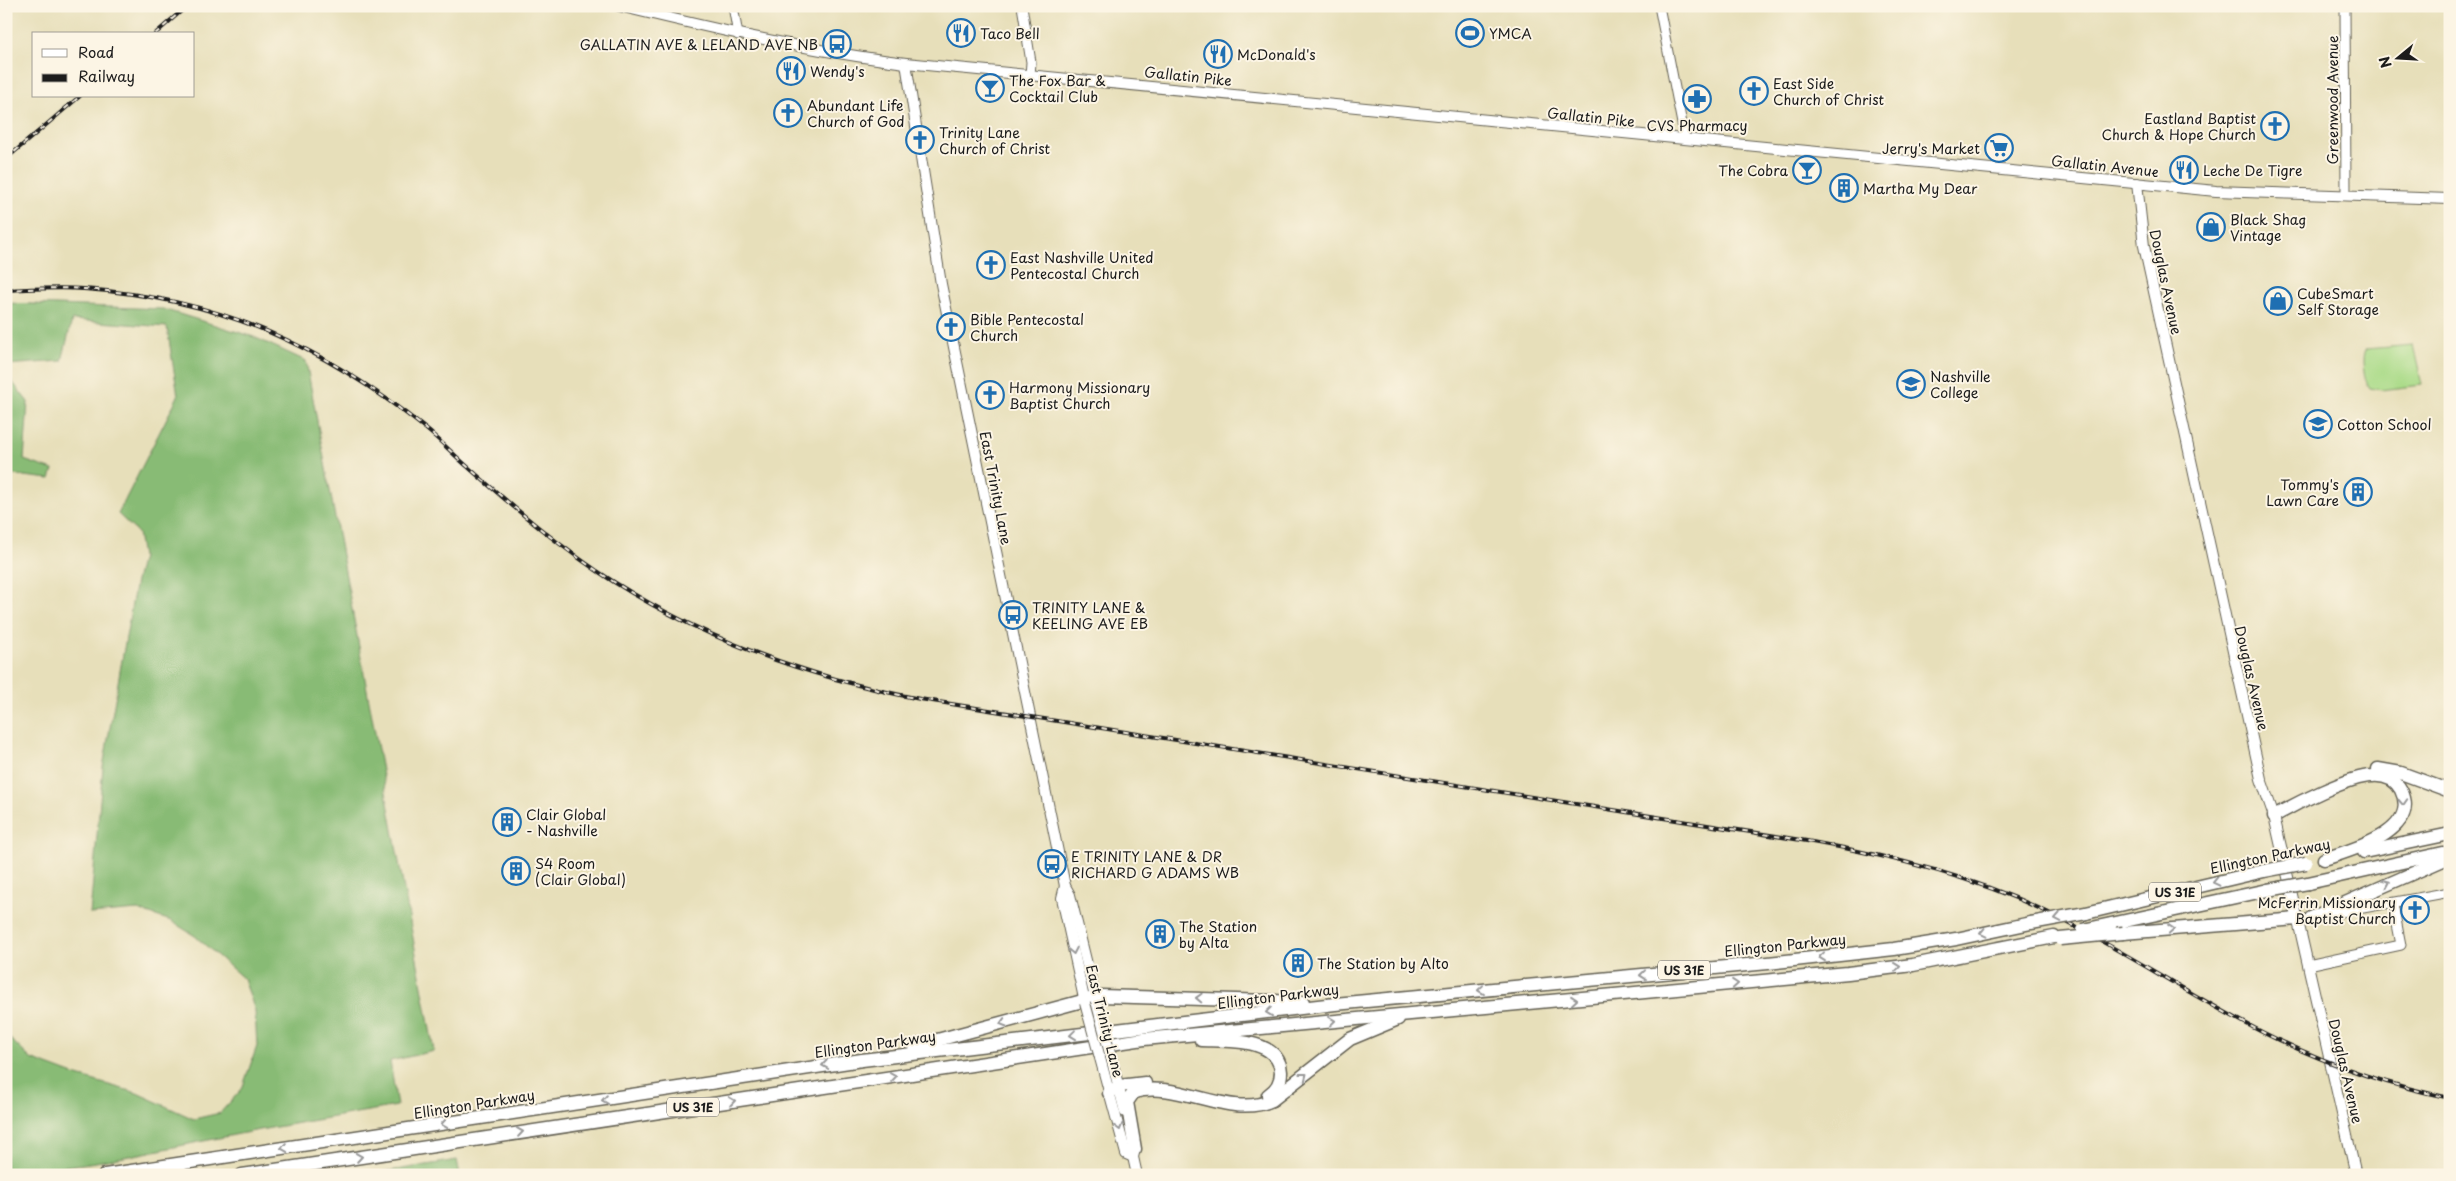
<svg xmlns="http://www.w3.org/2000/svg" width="2456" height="1181" font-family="'Playpen Sans',sans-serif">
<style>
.green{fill:#abdb89;stroke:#647c52}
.forest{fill:#88bb75;stroke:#526c48}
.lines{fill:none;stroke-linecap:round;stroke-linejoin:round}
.tertiary-casing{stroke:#636053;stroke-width:11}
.secondary-casing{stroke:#636053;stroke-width:12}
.motorway-casing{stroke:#636053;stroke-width:15}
.tertiary{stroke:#fff;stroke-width:9}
.secondary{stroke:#fff;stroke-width:10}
.motorway{stroke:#fff;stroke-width:12}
.rail-casing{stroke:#1c1c1c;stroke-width:4}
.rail{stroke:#fcf5e5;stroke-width:2;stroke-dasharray:5.5;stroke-linecap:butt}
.secondary-bridge-casing{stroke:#636053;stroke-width:12;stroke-linecap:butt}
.motorway-bridge-casing{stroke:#636053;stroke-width:15;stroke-linecap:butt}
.secondary-bridge{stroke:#fff;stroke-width:10}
.motorway-bridge{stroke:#fff;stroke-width:12}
.oneway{stroke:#999}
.labels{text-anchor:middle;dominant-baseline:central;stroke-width:4;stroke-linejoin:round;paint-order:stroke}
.shield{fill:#fcf5e5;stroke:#5f5d58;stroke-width:1}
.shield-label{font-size:12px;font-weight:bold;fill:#1c1c1c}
.poi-label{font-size:14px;fill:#1c1c1c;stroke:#fcf5e5;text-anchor:start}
.street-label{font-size:14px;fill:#1c1c1c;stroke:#fcf5e5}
</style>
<rect width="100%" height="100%" fill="#fcf5e5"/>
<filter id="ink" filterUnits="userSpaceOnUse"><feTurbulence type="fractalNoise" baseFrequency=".02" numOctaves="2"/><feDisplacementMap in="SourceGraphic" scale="10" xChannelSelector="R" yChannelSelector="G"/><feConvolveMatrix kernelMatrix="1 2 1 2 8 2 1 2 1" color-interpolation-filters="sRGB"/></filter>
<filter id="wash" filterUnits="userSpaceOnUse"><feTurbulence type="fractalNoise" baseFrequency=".0096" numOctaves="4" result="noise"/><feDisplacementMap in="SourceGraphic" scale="20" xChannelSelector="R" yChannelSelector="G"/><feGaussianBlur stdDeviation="1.12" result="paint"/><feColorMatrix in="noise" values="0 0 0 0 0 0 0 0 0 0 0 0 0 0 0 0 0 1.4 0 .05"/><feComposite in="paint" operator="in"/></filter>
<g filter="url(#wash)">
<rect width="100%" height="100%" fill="#e7dfba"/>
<!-- green -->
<path class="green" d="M2413 345 2422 385 2381 390 2370 388C2364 381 2360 357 2366 349Z"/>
<!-- forest -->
<g class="forest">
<path d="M6 303 163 309 254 337 306 361 434 1051 390 1061 397 1106C334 1117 271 1127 209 1140 142 1153 75 1170 6 1170V1035L31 1059 74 1075 137 1093 194 1119 220 1113 242 1089 257 1046 255 1011 244 979 195 936 171 921 138 910 90 914 103 767 136 581 142 557 138 533 118 514 178 396 167 327 72 320 62 361 6 365Z"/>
<path d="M6 374 28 402 24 460 53 470 50 479 6 474Z"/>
<path d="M457 1160 460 1175H365Z"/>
</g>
</g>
<g filter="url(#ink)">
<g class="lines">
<defs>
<g id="tertiary">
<path d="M733 6 738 35"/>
<path d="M1022 6 1031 62 1030 76"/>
<path d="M1659 6 1685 139"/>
<path d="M2345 6 2346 194"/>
<path d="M2325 915 2450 892"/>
<path d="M2308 965 2401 945 2393 904"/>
</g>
<g id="secondary">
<path d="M619 6C714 29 809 51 906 63L2216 191 2450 199"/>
<path d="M906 63 941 284 1065 886 1070 895 1096 1001"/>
<path d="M2137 183 2144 246 2261 779 2274 816 2356 1175"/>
<path d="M1065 886 1062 898 1085 1003"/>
<path d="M1111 1057 1125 1112"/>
<path d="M1100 1058 1126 1154 1133 1157"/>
<path d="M1133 1143 1135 1149 1133 1157 1137 1175"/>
</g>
<g id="motorway">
<path d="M2378 769 2401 773 2450 791"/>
<path d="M2274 816C2295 804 2350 776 2372 776 2384 775 2395 779 2401 790 2422 832 2351 850 2324 859"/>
<path d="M2364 852 2450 834"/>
<path d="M2308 883 2443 853"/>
<path d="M2086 913 2264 871"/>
<path d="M2311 918 2450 857"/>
<path d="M2111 924 2268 890"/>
<path d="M2123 933 2297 919"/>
<path d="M1201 1040C1226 1041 1279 1037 1281 1072 1281 1082 1276 1090 1268 1095"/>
<path d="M915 1046 1101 996 1303 1002"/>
<path d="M1109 1093 1119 1086 1145 1083"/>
<path d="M1135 1149 1127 1102 1134 1092C1177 1079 1230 1120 1272 1100L1350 1039 1398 1019"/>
<path d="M105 1175 862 1060 1335 1004 1768 963 1894 949 1956 939 2031 923"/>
<path d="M242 1175 1144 1039 1848 973 1913 965 2054 937"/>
</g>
</defs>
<!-- tertiary casing -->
<use href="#tertiary" class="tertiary-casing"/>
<!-- secondary casing -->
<use href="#secondary" class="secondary-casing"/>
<!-- motorway casing -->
<use href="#motorway" class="motorway-casing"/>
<!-- tertiary -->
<use href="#tertiary" class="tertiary"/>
<!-- secondary -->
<use href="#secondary" class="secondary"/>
<!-- motorway -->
<use href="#motorway" class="motorway"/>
<defs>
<g id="rail">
<path d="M155 34 187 6"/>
<path d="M6 159 80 96"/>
<path d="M6 290C32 289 58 287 84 289 218 298 322 345 426 429 441 441 454 455 468 467 514 508 562 549 614 582 707 641 812 678 920 699L1807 841C1886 855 1978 878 2049 913 2123 950 2191 996 2264 1033 2322 1062 2386 1085 2450 1098"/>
</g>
</defs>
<!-- rail casing -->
<use href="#rail" class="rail-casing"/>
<!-- rail -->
<use href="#rail" class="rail"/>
<defs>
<g id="secondary-bridge">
<path d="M1096 1001 1111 1057"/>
<path d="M1085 1003 1100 1058"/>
</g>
<g id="motorway-bridge">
<path d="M2264 871 2306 863"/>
<path d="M2268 890 2308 883"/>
<path d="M2031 923 2086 913"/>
<path d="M2083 930 2111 924"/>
<path d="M2060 939 2123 933"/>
</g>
</defs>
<!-- secondary-bridge casing -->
<use href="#secondary-bridge" class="secondary-bridge-casing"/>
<!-- motorway-bridge casing -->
<use href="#motorway-bridge" class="motorway-bridge-casing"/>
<!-- secondary-bridge -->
<use href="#secondary-bridge" class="secondary-bridge"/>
<!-- motorway-bridge -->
<use href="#motorway-bridge" class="motorway-bridge"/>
</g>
<!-- one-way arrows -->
<defs><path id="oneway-chevron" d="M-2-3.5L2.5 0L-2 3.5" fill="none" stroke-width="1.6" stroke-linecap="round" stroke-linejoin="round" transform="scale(1.25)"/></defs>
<g class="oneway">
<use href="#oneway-chevron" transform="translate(2403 802) rotate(87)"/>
<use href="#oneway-chevron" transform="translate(2216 882) rotate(167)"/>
<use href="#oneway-chevron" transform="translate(2387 883) rotate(-24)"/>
<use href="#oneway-chevron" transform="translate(2058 918) rotate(169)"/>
<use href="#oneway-chevron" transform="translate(2171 929) rotate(-5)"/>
<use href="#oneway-chevron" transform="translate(1983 933) rotate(167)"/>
<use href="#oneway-chevron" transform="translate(1073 951) rotate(79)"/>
<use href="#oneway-chevron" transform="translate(1822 957) rotate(174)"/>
<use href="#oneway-chevron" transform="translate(1897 967) rotate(-7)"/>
<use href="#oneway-chevron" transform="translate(1643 975) rotate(174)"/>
<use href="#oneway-chevron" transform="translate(1735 984) rotate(-5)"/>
<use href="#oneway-chevron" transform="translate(1481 990) rotate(174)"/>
<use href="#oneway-chevron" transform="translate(1199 998) rotate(-178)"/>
<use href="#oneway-chevron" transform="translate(1574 1000) rotate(-5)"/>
<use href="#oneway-chevron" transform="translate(1269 1012) rotate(173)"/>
<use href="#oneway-chevron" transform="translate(1332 1021) rotate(-6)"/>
<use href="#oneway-chevron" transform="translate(1003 1023) rotate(164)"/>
<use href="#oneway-chevron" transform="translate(1073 1035) rotate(173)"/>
<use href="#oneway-chevron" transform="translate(825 1065) rotate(171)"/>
<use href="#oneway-chevron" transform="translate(1304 1076) rotate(-38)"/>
<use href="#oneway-chevron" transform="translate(893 1077) rotate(-8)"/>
<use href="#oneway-chevron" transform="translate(605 1100) rotate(172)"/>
<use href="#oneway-chevron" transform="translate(732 1101) rotate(-8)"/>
<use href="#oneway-chevron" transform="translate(444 1124) rotate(171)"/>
<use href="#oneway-chevron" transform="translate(1119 1127) rotate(75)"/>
<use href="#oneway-chevron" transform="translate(520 1132) rotate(-8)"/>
<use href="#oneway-chevron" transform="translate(284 1148) rotate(171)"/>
<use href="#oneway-chevron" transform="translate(359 1157) rotate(-9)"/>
</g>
</g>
<!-- icons -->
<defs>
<symbol id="restaurant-ring" viewBox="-11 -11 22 22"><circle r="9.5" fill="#fcf5e5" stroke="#1f6fb2" stroke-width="1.5"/><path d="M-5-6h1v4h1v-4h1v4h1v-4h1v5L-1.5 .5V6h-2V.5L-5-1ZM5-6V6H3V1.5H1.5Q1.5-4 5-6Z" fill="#1f6fb2"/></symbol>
<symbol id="stadium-ring" viewBox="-11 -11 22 22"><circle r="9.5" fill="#fcf5e5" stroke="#1f6fb2" stroke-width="1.5"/><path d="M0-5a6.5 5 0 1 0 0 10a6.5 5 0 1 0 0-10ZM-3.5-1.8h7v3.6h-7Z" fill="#1f6fb2"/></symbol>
<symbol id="bus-ring" viewBox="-11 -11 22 22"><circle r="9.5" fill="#fcf5e5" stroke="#1f6fb2" stroke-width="1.5"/><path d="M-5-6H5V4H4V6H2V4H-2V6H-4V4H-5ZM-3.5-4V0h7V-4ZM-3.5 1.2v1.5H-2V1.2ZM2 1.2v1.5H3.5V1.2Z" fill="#1f6fb2"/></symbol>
<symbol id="bar-ring" viewBox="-11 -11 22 22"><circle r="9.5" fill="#fcf5e5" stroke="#1f6fb2" stroke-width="1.5"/><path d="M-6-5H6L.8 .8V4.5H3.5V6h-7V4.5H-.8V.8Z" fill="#1f6fb2"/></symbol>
<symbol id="church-ring" viewBox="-11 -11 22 22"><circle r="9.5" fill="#fcf5e5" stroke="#1f6fb2" stroke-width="1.5"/><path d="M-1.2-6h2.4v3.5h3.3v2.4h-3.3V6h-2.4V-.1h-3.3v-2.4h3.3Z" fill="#1f6fb2"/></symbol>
<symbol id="pharmacy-ring" viewBox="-11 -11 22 22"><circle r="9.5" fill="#fcf5e5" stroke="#1f6fb2" stroke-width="1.5"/><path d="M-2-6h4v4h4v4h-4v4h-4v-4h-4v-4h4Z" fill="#1f6fb2"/></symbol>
<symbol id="supermarket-ring" viewBox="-11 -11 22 22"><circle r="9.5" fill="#fcf5e5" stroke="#1f6fb2" stroke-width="1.5"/><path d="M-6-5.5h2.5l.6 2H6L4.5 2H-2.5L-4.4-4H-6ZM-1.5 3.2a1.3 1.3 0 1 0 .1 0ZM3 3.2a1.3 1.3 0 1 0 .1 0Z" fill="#1f6fb2"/></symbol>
<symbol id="building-ring" viewBox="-11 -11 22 22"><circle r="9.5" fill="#fcf5e5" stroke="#1f6fb2" stroke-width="1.5"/><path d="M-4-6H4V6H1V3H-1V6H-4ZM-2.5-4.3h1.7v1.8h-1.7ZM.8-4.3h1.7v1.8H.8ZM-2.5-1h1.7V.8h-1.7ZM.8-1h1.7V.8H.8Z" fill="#1f6fb2"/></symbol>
<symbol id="shop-ring" viewBox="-11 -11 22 22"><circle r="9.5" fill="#fcf5e5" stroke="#1f6fb2" stroke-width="1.5"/><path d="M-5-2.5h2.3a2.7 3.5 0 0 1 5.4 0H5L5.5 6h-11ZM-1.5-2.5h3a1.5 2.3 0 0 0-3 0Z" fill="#1f6fb2"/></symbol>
<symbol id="school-ring" viewBox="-11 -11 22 22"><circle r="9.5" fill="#fcf5e5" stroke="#1f6fb2" stroke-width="1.5"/><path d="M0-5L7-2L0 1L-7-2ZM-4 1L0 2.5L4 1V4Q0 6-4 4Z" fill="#1f6fb2"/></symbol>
</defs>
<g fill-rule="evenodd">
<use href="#restaurant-ring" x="945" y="17" width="32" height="32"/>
<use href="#stadium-ring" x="1454" y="17" width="32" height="32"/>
<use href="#bus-ring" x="821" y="28" width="32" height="32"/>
<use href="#restaurant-ring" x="1202" y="38" width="32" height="32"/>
<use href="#restaurant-ring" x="775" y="55" width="32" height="32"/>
<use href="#bar-ring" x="974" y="72" width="32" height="32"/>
<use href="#church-ring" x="1738" y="75" width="32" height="32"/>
<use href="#pharmacy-ring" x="1681" y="83" width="32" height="32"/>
<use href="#church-ring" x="772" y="97" width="32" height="32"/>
<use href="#church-ring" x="2259" y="110" width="32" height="32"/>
<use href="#church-ring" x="904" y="124" width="32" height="32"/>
<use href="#supermarket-ring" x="1983" y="132" width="32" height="32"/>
<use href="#bar-ring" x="1791" y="154" width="32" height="32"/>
<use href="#restaurant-ring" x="2168" y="154" width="32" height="32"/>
<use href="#building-ring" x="1828" y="172" width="32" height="32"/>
<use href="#shop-ring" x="2195" y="211" width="32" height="32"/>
<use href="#church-ring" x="975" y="249" width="32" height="32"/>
<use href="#shop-ring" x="2262" y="285" width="32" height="32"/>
<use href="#church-ring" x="935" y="311" width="32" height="32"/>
<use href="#school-ring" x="1895" y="368" width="32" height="32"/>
<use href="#church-ring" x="974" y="379" width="32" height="32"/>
<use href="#school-ring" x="2302" y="408" width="32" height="32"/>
<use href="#building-ring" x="2342" y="476" width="32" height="32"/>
<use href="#bus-ring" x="997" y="599" width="32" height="32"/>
<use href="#building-ring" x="491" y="806" width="32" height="32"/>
<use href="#bus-ring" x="1036" y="848" width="32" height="32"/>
<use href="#building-ring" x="500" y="855" width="32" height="32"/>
<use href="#church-ring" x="2399" y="894" width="32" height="32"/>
<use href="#building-ring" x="1144" y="918" width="32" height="32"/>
<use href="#building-ring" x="1282" y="947" width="32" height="32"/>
</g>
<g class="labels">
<!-- shield labels -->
<g class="shield">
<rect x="2149" y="882.5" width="52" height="19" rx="4"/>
<rect x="1658" y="960.5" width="52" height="19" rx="4"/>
<rect x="667" y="1097.5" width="52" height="19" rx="4"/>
</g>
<g class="shield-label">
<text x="2175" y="892">US 31E</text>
<text x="1684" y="970">US 31E</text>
<text x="693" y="1107">US 31E</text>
</g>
<!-- poi labels -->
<g class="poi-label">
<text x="980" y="33">Taco Bell</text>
<text x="1489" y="33">YMCA</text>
<text x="818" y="44" text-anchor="end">GALLATIN AVE &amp; LELAND AVE NB</text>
<text x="1237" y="54">McDonald's</text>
<text x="810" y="71">Wendy's</text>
<text x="1009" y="80">The Fox Bar &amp;<tspan x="1009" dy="16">Cocktail Club</tspan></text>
<text x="1773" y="83">East Side<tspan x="1773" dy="16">Church of Christ</tspan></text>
<text x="807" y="105">Abundant Life<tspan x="807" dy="16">Church of God</tspan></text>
<text x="2256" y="118" text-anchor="end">Eastland Baptist<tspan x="2256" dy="16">Church &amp; Hope Church</tspan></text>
<text x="1697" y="125" text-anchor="middle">CVS Pharmacy</text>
<text x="939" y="132">Trinity Lane<tspan x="939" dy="16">Church of Christ</tspan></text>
<text x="1980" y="148" text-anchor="end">Jerry's Market</text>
<text x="1788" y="170" text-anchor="end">The Cobra</text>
<text x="2203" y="170">Leche De Tigre</text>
<text x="1863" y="188">Martha My Dear</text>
<text x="2230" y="219">Black Shag<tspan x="2230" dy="16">Vintage</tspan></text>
<text x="1010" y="257">East Nashville United<tspan x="1010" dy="16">Pentecostal Church</tspan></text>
<text x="2297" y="293">CubeSmart<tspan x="2297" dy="16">Self Storage</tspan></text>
<text x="970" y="319">Bible Pentecostal<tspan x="970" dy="16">Church</tspan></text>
<text x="1930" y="376">Nashville<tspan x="1930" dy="16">College</tspan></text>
<text x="1009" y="387">Harmony Missionary<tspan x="1009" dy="16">Baptist Church</tspan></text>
<text x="2337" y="424">Cotton School</text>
<text x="2339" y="484" text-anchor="end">Tommy's<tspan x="2339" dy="16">Lawn Care</tspan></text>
<text x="1032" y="607">TRINITY LANE &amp;<tspan x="1032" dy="16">KEELING AVE EB</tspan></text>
<text x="526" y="814">Clair Global<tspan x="526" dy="16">- Nashville</tspan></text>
<text x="1071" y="856">E TRINITY LANE &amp; DR<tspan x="1071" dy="16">RICHARD G ADAMS WB</tspan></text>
<text x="535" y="863">S4 Room<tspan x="535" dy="16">(Clair Global)</tspan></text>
<text x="2396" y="902" text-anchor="end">McFerrin Missionary<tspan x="2396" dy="16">Baptist Church</tspan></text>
<text x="1179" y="926">The Station<tspan x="1179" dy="16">by Alta</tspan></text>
<text x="1317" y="963">The Station by Alto</text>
</g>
<!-- street labels -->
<g class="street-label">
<text transform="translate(1188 76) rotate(6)">Gallatin Pike</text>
<text transform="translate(2332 100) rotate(-90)">Greenwood Avenue</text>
<text transform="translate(1591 117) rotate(6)">Gallatin Pike</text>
<text transform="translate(2105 166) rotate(6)">Gallatin Avenue</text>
<text transform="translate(2166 282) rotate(78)">Douglas Avenue</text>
<text transform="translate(996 488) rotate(79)">East Trinity Lane</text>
<text transform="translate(2252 678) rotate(77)">Douglas Avenue</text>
<text transform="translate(2270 856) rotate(-12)">Ellington Parkway</text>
<text transform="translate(1785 945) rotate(-6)">Ellington Parkway</text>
<text transform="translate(1278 996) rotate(-7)">Ellington Parkway</text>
<text transform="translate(1105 1021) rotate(76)">East Trinity Lane</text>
<text transform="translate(875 1044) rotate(-8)">Ellington Parkway</text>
<text transform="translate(2346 1071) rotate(77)">Douglas Avenue</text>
<text transform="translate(474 1104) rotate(-9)">Ellington Parkway</text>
</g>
</g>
<!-- margin -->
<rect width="2456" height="1181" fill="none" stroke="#fcf5e5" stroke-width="25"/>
<!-- legend -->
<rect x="32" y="32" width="162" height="65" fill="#fcf5e5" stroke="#a29e95"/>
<rect x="42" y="49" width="25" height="8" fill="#ffffff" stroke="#a29e95"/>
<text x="78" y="58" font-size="15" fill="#1c1c1c">Road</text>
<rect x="42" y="74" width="25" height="8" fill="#1c1c1c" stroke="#a29e95"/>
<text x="78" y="82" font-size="15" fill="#1c1c1c">Railway</text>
<!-- north arrow -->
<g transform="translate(2398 58) rotate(252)" stroke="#fcf5e5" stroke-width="4" paint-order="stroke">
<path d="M0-4L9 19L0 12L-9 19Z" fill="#1c1c1c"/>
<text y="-8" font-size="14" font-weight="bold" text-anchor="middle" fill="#1c1c1c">N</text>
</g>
</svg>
